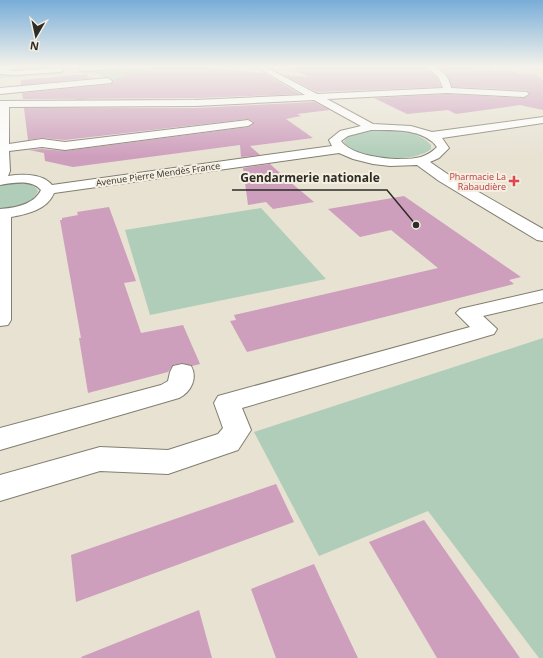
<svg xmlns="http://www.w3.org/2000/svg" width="543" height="658" font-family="'Open Sans',sans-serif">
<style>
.built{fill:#ddd5bf}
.green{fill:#afcdb8}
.building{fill:#ce9ebd}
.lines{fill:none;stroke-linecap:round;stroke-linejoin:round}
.minor-casing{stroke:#827e70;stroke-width:2}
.minor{fill:#fff;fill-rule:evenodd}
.health-dot{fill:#e0444e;stroke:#f4efe0;stroke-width:1.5}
.labels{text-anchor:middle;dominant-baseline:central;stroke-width:4;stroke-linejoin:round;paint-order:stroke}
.far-street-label{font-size:9px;fill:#2e2c27;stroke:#f4efe0}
.far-health-label{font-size:9px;fill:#be3a42;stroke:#f4efe0;text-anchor:end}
.leader{fill:none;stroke:#2e2c27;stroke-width:1.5}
.callout-dot{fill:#2e2c27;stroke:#f4efe0;stroke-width:1.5}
.callout-label{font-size:12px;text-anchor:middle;font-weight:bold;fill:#2e2c27;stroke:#f4efe0;stroke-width:4;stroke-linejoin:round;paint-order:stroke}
</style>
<rect width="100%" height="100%" fill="#e7e2d2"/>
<!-- built -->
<path class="built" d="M436 66H543V96L528 91 478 87Z"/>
<!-- green -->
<g class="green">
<path d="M0 66H64L63 74 0 78Z"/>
<path d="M160 66 212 91 201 98 98 96 76 102 75 92 116 84 114 80H108L99 74 65 72Z"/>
<path d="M436 66H496L491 68 488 72 543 85 528 91 456 86Z"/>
<path d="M371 130C390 130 417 129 431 145V149C415 163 355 163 344 142 348 132 361 131 371 130Z"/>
<path d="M11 183C20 183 33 182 38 191 32 205 13 208 0 210V184Z"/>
<path d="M261 208 326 279 150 315 125 230Z"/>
<path d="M543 338V658H539L428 511 319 556 254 432Z"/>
</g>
<!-- building -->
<g class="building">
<path d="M158 66H190L264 73 300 94 195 98 23 99 22 93 111 84 113 80Z"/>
<path d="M287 66H425L438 79 441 87 317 92 284 75 309 77Z"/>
<path d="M436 66 469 68 471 71H514L519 74H534L543 80V110L520 105 456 114 448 110 407 114 374 98 447 94 524 98 530 94 527 90 452 87 447 74Z"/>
<path d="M87 74 88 77 94 78 21 85V80Z"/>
<path d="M314 102 330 110 297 114 301 116 286 119 313 138 250 146 260 155 241 157 240 145 73 167 45 161 44 153 29 150 42 149 65 151 248 127 254 122 248 119 65 140 42 138 28 140 24 108H195Z"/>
<path d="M270 164 289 181 314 202 273 209 266 202 248 205 243 168Z"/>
<path d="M404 196 521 277 509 280 514 284 247 352 230 321 236 320 234 315 438 268 391 230 360 237 328 209Z"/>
<path d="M109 207 136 281 124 283 141 333 183 325 200 364 192 366 182 363 173 365 168 372 88 393 79 338H81L60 220H62V218L78 215 77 212Z"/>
<path d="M276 484 294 522 76 602 71 555Z"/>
<path d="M424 520 520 658H437L369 542Z"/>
<path d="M314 564 331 601 358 658H276L251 589Z"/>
<path d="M199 610 212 658H82L81 657Z"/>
</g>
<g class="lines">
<defs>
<g id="minor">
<path d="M5 66H17L16 68 7 70 14 71 60 68 64 70 60 72 14 75 0 74V67Z"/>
<path d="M95 66H129L125 68 83 71 79 69 83 67Z"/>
<path d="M255 66H264L317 94 443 88 439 78 426 66C439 66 449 75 451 88L527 92 529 94 524 97 447 93 327 99 373 124 411 126 432 132 543 117V123L442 138 449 148 439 158 430 162 449 175 543 229V241L537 240 439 181 417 165 390 166 373 164 353 159 339 153 54 193C47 210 27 214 11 217V320L8 325 0 326V209C14 208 34 205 41 190 31 179 13 183 0 185V101L195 100 305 95ZM314 100 361 126 340 131 329 140 332 146 52 185C42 173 22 174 8 176L10 171 9 151 42 147 65 150 248 126 253 123 248 120 65 142 42 139 9 144V107L195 106ZM371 130C391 130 424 128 437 147 432 152 427 155 421 157 402 162 353 158 341 141L348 136Z"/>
<path d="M108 78 112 81 111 83 0 94V88Z"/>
<path d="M543 290V302L483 316 497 329 494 334 242 408 251 430 238 450 168 474 100 471 0 501V475L100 447 168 450 218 434 223 428 214 403 218 396 470 327 456 313 460 309Z"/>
<path d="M182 364 191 366C198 378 191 392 179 398L0 450V428L161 385 168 381 170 372 173 366Z"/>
</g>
</defs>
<!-- minor casing -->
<use href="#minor" class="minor-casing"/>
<!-- minor -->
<use href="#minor" class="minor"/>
</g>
<!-- sky -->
<linearGradient id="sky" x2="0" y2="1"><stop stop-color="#78add8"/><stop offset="0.42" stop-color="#f4f2eb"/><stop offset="1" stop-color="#f4f2eb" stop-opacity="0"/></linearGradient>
<rect width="543" height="158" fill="url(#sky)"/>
<!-- markers -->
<path class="health-dot" d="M512 175h4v4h4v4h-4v4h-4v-4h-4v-4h4z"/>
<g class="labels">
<!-- far-street labels -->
<g class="far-street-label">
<text transform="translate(158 174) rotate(-8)">Avenue Pierre Mendès France</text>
</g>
<!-- far-health labels -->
<g class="far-health-label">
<text x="506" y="176">Pharmacie La<tspan x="506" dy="10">Rabaudière</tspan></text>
</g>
</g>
<!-- callouts -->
<path class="leader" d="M416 225L387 190H232"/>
<circle class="callout-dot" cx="416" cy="225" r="4"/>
<g class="callout-label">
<text x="310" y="182">Gendarmerie nationale</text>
</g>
<!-- north arrow -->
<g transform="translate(36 36) rotate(189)" stroke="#f4efe0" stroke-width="3" paint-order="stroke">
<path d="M0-3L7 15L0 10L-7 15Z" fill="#2e2c27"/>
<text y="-6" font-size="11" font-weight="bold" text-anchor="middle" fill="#2e2c27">N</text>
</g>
</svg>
